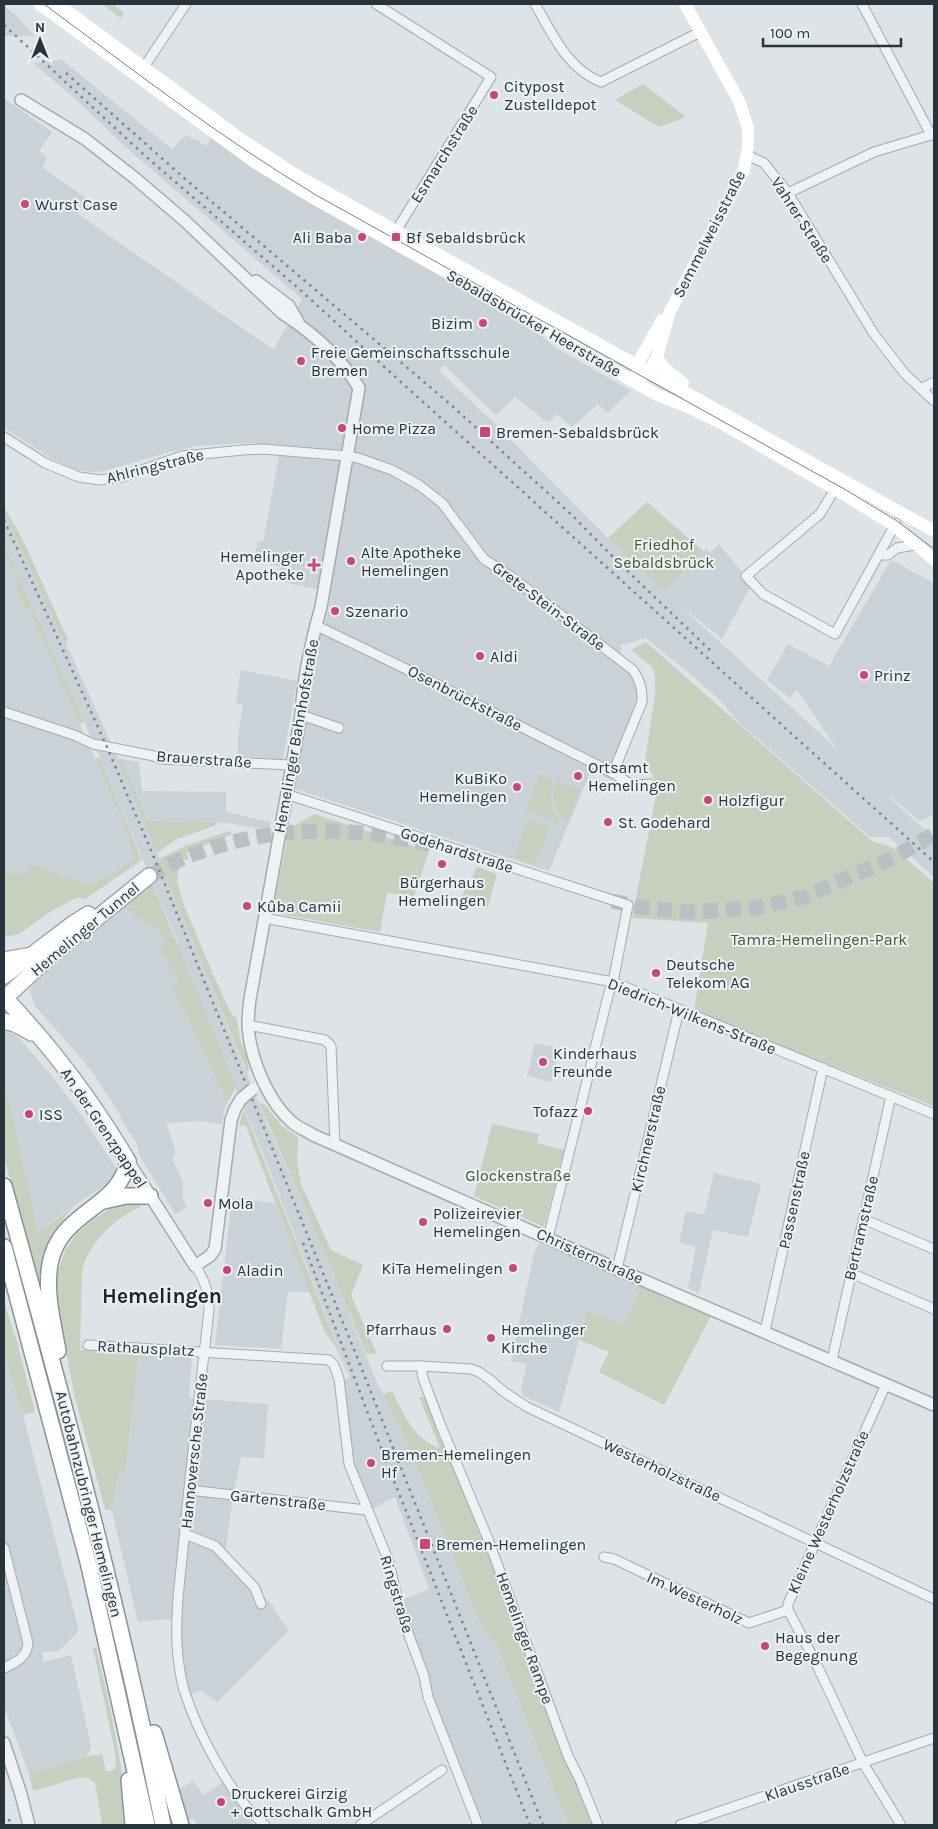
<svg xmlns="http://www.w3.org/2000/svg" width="938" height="1829" font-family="Karla,sans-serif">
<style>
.built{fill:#cbd2d7}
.green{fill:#c7cfbe}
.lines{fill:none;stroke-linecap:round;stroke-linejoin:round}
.primary-tunnel{stroke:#b9c0c4;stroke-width:15;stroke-dasharray:15 8;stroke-linecap:butt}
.minor-casing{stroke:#a3abaf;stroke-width:11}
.tertiary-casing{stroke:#a3abaf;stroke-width:14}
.primary-casing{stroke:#9daab0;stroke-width:18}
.trunk-casing{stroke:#85949b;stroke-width:18}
.minor{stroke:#eff2f4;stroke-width:9}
.tertiary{stroke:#eff2f4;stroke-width:11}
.secondary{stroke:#fff;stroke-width:12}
.primary{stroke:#fff;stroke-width:15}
.trunk{stroke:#fff;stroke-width:15}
.tram{stroke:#77868e;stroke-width:1}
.rail{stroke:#77868e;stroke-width:2.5;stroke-dasharray:2.5 5;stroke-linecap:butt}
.tertiary-bridge-casing{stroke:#a3abaf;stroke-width:14;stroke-linecap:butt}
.tertiary-bridge{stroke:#eff2f4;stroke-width:11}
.poi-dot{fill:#c4487b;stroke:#ecf1f4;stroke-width:2}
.labels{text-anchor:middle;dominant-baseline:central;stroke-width:4;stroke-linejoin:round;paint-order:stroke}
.poi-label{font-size:16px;fill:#27343b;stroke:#ecf1f4;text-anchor:start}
.street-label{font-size:16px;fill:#27343b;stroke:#ecf1f4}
.park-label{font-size:16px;fill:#445636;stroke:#ecf1f4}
.district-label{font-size:21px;font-weight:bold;fill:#1a242c;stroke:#ecf1f4}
</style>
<rect width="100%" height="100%" fill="#dde3e6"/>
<!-- built -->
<g class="built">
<path d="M4 6 18 17 34 36H7L4 34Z"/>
<path d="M62 60 172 149 186 135 207 146 212 134 480 299 527 325 558 349 631 391 607 413 598 404 572 427 557 414 548 423 515 397 496 415 444 365 439 371 491 420 608 538 665 591 704 552 706 549 710 553 719 544 752 584 722 639 676 602 837 749 797 690 790 698 767 680 788 644 829 666 891 560 934 583V814L920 821 876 785 934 838V877L889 837H870L735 719 725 705 693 676 646 638 621 645V658L644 693 624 753 611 780 591 770 549 871 295 789 320 638 328 612 331 592 279 581 281 567 253 560 258 541 263 542 281 445 247 443 197 446 162 454 105 471 93 472 76 470 54 460 4 428V98L52 132 39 151 47 158 42 167 86 198 78 214 268 346 274 349 302 299 121 143 80 103 33 63Z"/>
<path d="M4 512 64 642 65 641 128 781 268 1126 320 1243 378 1385 401 1427 417 1465 480 1623 499 1650 568 1825H482L432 1701 399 1606 406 1598 429 1589 395 1497 368 1511 350 1463 340 1382 350 1377 264 1156 226 1065 180 982 170 988 185 1010 227 1103 225 1107 222 1124 200 1121 166 1123 175 1149V1156L172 1158 183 1181V1200L187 1207 175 1214 141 1158 136 1142 122 1121 119 1113 96 1078 91 1070 85 1067 87 1065 35 1006 30 991 34 980 53 961 122 906 179 945 100 758 35 612 32 614 126 830 134 859 106 877 87 885 31 866 28 874 4 872V551L18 581 16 590 25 610 32 607 4 545Z"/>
<path d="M241 670 297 681 283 759 238 757V736L243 706 236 702Z"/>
<path d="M122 759 139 762 142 791 226 792V812L271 822 269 830 227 823 148 821Z"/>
<path d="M4 1031 13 1034 20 1039 54 1079 82 1116 118 1171 105 1185 55 1219 38 1232 8 1096 4 1091Z"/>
<path d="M535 1043 559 1048 551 1082 527 1076Z"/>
<path d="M714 1173 761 1184 748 1237 713 1230 699 1293 688 1288 696 1247 679 1242 686 1211 704 1215Z"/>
<path d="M232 1198 275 1203 310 1292H288L281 1349 215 1345Z"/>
<path d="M539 1243 641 1286 624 1325 587 1311 559 1412 523 1396 521 1389 527 1364 511 1361 534 1254Z"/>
<path d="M139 1352 192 1357 189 1398 268 1404 264 1458 241 1457 233 1496 225 1556 273 1606 280 1619 289 1630 217 1702 201 1691 188 1695 185 1687 178 1621 165 1619 138 1622 112 1511 118 1472H125Z"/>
<path d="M4 1354 23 1415 79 1631 59 1651 42 1652 43 1662 71 1655 91 1746 89 1752 85 1757 29 1774 4 1706Z"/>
<path d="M193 1781 204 1795 223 1782 241 1810 254 1825H197L194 1819 187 1820 177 1791Z"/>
</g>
<!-- green -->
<g class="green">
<path d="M98 4H113L124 13 121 18 102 4Z"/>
<path d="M643 84 686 117 659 127 615 100Z"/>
<path d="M647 502 704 552 665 591 608 538Z"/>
<path d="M4 507 23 540 68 640 64 642 4 512Z"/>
<path d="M4 545 32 607 25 610 16 590 18 581 4 551Z"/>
<path d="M35 612 84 722 80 724 31 614Z"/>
<path d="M646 642 872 841 894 848 934 883V1106L694 1011 708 923 632 918 658 785 645 762 655 694V676L652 667 631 650Z"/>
<path d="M95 758H100L142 860 85 899 78 897 53 910 19 934 4 937V872L27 874 31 865 87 885 106 877 134 859 126 830Z"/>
<path d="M118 759H122L148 821 216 822V825L175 840 157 853Z"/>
<path d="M540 774 553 781C552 790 549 798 552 807 554 813 559 816 559 823L526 809Z"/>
<path d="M557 781 581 790 568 822C554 812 551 796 557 781Z"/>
<path d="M314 814 429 851 414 896 387 893 380 932 286 915 277 909 275 899 289 829Z"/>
<path d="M529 818 550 827 535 865 513 858Z"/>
<path d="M233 831 230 835 187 852 188 860 181 859 177 881 184 905 215 979 232 1015 236 1017C238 1024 239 1031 240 1038 244 1050 250 1062 248 1074L159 859 185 846 226 832Z"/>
<path d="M477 867 497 874 488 907 461 901C464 886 472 880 477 867Z"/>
<path d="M153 885 236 1087 227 1103 185 1010 170 988 180 981 167 960 159 951 165 945 167 937 122 906 139 893Z"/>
<path d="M4 1091 8 1096 38 1232 75 1206C55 1226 42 1247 41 1276L36 1277 4 1157Z"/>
<path d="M259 1102 266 1106 282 1126 298 1137 297 1162 301 1184 331 1250 363 1265 351 1295 377 1354 366 1353 320 1243Z"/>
<path d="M244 1110 350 1378C342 1363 337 1344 325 1333L246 1126 239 1125Z"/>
<path d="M492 1124 539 1134 537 1143 564 1150 544 1227 474 1196Z"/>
<path d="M122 1201H137L141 1207C115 1217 90 1242 82 1270L80 1350 139 1352 125 1472 118 1473 112 1511 105 1509 74 1394 56 1295V1276L66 1249 77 1233 93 1220Z"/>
<path d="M641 1286 711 1316 664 1405 599 1372 609 1352 579 1340 587 1311 624 1325Z"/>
<path d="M4 1303 17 1342 35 1412 23 1415 4 1354Z"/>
<path d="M392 1391C402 1412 416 1442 440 1448L419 1397H425L548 1704 593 1825H568L499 1650 480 1623 417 1465 401 1427 383 1394Z"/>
<path d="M96 1647 111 1712 121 1766 125 1825H102L95 1783 88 1778 80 1777 33 1791 29 1774 85 1757 102 1754 106 1771H111L116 1768 115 1752 93 1648Z"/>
</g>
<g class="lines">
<!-- primary-tunnel -->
<g class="primary-tunnel">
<path d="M149 876C162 870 175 861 189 856 252 832 314 826 380 835 398 838 415 840 433 845"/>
<path d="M612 901 643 908 687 912 755 908 804 897 893 858 934 834"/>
</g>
<defs>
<g id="minor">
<path d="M376 4 491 77 396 231"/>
<path d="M535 4C552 33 567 69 601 82L700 32"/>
<path d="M862 4 931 135"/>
<path d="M142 70 186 4"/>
<path d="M747 155 764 163 788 193 874 334 905 374 934 401"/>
<path d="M788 193 874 152 934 134"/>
<path d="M921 389 934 382"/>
<path d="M4 437 45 463 79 477 100 480 122 477 182 456 243 450 263 449 347 456 358 458 392 470 419 485 442 503 484 559 513 578 633 670C640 680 643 690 642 702L613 773 632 785 650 784"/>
<path d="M835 489 820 514 746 576 763 594 835 634 896 523"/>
<path d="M879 555H888L897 548 915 545"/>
<path d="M315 625 404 668 613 773"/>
<path d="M4 712 74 735 93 744 154 756 160 759 291 765"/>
<path d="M301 715 339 728"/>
<path d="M286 794 628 905 613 982 609 992 548 1238"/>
<path d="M264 918 613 982 934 1114"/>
<path d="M248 1025 325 1040 331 1046 335 1145"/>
<path d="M863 1219 934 1249"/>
<path d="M195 1266C205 1279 209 1293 209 1310 201 1382 192 1455 185 1528 182 1566 175 1606 177 1645 178 1659 180 1676 184 1690 197 1731 231 1798 265 1825"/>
<path d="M617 1269 679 1010"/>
<path d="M851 1273 934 1309"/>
<path d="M765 1331 823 1068"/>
<path d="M88 1345 329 1360 334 1365 339 1379 349 1464 389 1562 400 1611 424 1676 428 1697 478 1825"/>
<path d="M832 1360 891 1096"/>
<path d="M387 1366H422L471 1369 479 1372 489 1379 504 1392 527 1407 934 1599"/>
<path d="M422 1366V1374L424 1381 441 1426 488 1539 568 1756 580 1780 598 1825"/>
<path d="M886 1384 788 1604V1610L815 1661 863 1763 901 1825"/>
<path d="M189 1490 366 1510"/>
<path d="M185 1534 215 1546 255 1588 261 1604"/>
<path d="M4 1548 28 1643C27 1658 16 1662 4 1668"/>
<path d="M604 1557 614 1559 749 1623 788 1610"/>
<path d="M360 1825 442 1770"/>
<path d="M680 1825 934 1738"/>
</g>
<g id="tertiary">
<path d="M21 100 85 139 136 179 185 221 282 313C313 333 340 356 359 388L321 607C311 642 303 679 301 715L250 999C249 1007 248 1017 248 1026 250 1058 268 1102 293 1123 299 1128 307 1131 313 1135L617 1269 934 1405"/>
<path d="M256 281 289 306 298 322"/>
<path d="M128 1161 195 1266 210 1256 215 1249 231 1120 235 1109 241 1099"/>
<path d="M4 1743 20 1791 29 1825"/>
</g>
<g id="primary">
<path d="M4 960 27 956"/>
<path d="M4 976 74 923 88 914"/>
<path d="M4 997C52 1047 93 1102 128 1161"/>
<path d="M4 999 51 955 149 876"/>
<path d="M4 1021 15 1024 32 1033"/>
</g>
<g id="trunk">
<path d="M4 1186C63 1398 120 1610 163 1825"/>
<path d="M104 1201 126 1196H150"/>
<path d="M4 1247 89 1566 147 1825"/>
<path d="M58 1351C53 1322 45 1293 50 1264 59 1211 119 1209 128 1161"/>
<path d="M154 1733 181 1825"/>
<path d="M129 1780 133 1825"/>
</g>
</defs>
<!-- minor casing -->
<use href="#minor" class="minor-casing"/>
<!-- tertiary casing -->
<use href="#tertiary" class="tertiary-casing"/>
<!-- primary casing -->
<use href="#primary" class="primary-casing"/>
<!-- trunk casing -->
<use href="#trunk" class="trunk-casing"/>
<!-- minor -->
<use href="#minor" class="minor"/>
<!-- tertiary -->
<use href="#tertiary" class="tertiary"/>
<!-- secondary -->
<g class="secondary">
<path d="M39 4 254 162 315 199 534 321 583 352 657 395 688 407 721 423 835 489 895 526 934 560"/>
<path d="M58 4 241 139 296 175 934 531"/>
<path d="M657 357 663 367 683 383"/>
<path d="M637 373V365L662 320"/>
<path d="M644 376 649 371 657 357 670 311 744 170 748 146V128L739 101 685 4"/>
</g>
<!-- primary -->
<use href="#primary" class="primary"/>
<!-- trunk -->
<use href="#trunk" class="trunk"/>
<!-- tram -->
<path class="tram" d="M44 4C133 70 221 138 316 195L846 490 897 521 934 549"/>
<!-- rail -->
<g class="rail">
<path d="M4 25 143 154 297 287 402 383 934 862"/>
<path d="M66 73 192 185 450 404 574 517 616 560 710 650"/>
<path d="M4 520 107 747 155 860 355 1352 543 1825"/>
<path d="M303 1243 385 1458 530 1825"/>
<path d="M9 1819 10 1825"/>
</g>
<defs>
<path id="tertiary-bridge" d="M241 1099 253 1089"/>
</defs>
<!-- tertiary-bridge casing -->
<use href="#tertiary-bridge" class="tertiary-bridge-casing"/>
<!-- tertiary-bridge -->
<use href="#tertiary-bridge" class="tertiary-bridge"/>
</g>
<!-- markers -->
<g class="poi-dot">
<circle cx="494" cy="95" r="5"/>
<circle cx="25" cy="204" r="5"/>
<circle cx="362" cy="237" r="5"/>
<rect x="391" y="232" width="10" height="10" rx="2.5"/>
<circle cx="483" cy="323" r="5"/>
<circle cx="301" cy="361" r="5"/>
<circle cx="342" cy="428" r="5"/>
<rect x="479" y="426" width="12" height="12" rx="2.5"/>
<circle cx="351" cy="561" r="5"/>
<path d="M311.5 557.5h5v5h5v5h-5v5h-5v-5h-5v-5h5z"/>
<circle cx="335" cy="611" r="5"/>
<circle cx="480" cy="656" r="5"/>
<circle cx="864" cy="675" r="5"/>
<circle cx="578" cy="776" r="5"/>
<circle cx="517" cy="787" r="5"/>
<circle cx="708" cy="800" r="5"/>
<circle cx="608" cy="822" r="5"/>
<circle cx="442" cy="864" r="5"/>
<circle cx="247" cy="906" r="5"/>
<circle cx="656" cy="973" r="5"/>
<circle cx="543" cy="1062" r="5"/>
<circle cx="588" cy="1111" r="5"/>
<circle cx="29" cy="1114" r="5"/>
<circle cx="208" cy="1203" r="5"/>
<circle cx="423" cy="1222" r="5"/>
<circle cx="513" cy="1268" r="5"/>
<circle cx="227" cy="1270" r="5"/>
<circle cx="447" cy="1329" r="5"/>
<circle cx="491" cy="1338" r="5"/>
<circle cx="371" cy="1463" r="5"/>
<rect x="419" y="1538" width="12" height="12" rx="2.5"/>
<circle cx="765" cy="1646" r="5"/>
<circle cx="221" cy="1802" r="5"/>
</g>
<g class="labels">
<!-- poi labels -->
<g class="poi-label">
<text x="504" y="86">Citypost<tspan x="504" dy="18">Zustelldepot</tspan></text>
<text x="35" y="204">Wurst Case</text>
<text x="352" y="237" text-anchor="end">Ali Baba</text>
<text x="406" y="237">Bf Sebaldsbrück</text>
<text x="473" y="323" text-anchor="end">Bizim</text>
<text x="311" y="352">Freie Gemeinschaftsschule<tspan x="311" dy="18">Bremen</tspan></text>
<text x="352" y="428">Home Pizza</text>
<text x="496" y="432">Bremen-Sebaldsbrück</text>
<text x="361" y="552">Alte Apotheke<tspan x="361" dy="18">Hemelingen</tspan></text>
<text x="304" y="556" text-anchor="end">Hemelinger<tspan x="304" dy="18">Apotheke</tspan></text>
<text x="345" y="611">Szenario</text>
<text x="490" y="656">Aldi</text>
<text x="874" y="675">Prinz</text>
<text x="588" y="767">Ortsamt<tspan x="588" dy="18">Hemelingen</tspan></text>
<text x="507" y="778" text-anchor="end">KuBiKo<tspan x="507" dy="18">Hemelingen</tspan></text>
<text x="718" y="800">Holzfigur</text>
<text x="618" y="822">St. Godehard</text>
<text x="442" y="882" text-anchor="middle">Bürgerhaus<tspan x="442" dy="18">Hemelingen</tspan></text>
<text x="257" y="906">Kûba Camii</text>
<text x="666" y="964">Deutsche<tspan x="666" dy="18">Telekom AG</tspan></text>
<text x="553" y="1053">Kinderhaus<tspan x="553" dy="18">Freunde</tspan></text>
<text x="578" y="1111" text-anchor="end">Tofazz</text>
<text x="39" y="1114">ISS</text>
<text x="218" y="1203">Mola</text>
<text x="433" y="1213">Polizeirevier<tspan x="433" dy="18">Hemelingen</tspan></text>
<text x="503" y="1268" text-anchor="end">KiTa Hemelingen</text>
<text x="237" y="1270">Aladin</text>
<text x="437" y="1329" text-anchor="end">Pfarrhaus</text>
<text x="501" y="1329">Hemelinger<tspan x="501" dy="18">Kirche</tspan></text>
<text x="381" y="1454">Bremen-Hemelingen<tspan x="381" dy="18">Hf</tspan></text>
<text x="436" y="1544">Bremen-Hemelingen</text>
<text x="775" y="1637">Haus der<tspan x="775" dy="18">Begegnung</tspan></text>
<text x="231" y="1793">Druckerei Girzig<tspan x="231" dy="18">+ Gottschalk GmbH</tspan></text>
</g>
<!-- street labels -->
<g class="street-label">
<text transform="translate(444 154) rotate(-58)">Esmarchstraße</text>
<text transform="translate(802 220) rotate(57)">Vahrer Straße</text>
<text transform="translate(709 234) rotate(-63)">Semmelweisstraße</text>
<text transform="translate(534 323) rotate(30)">Sebaldsbrücker Heerstraße</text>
<text transform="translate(155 466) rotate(-14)">Ahlringstraße</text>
<text transform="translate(549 606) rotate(37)">Grete-Stein-Straße</text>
<text transform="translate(465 698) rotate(27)">Osenbrückstraße</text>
<text transform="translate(296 736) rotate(-80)">Hemelinger Bahnhofstraße</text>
<text transform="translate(204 759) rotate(4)">Brauerstraße</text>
<text transform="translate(457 850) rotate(18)">Godehardstraße</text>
<text transform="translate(85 929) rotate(-40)">Hemelinger Tunnel</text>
<text transform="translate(692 1016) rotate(22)">Diedrich-Wilkens-Straße</text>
<text transform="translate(104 1128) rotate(56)">An der Grenzpappel</text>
<text transform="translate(648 1139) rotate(-77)">Kirchnerstraße</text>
<text transform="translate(794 1200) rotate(-78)">Passenstraße</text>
<text transform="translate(861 1228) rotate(-77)">Bertramstraße</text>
<text transform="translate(590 1256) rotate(24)">Christernstraße</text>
<text transform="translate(146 1348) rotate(3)">Rathausplatz</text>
<text transform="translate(194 1451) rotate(-84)">Hannoversche Straße</text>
<text transform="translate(662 1470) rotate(25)">Westerholzstraße</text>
<text transform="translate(278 1500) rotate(6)">Gartenstraße</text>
<text transform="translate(89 1504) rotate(76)">Autobahnzubringer Hemelingen</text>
<text transform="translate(828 1512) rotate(-66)">Kleine Westerholzstraße</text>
<text transform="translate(397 1594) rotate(73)">Ringstraße</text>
<text transform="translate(695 1598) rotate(25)">Im Westerholz</text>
<text transform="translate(525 1638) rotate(70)">Hemelinger Rampe</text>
<text transform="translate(807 1782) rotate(-19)">Klausstraße</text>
</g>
<!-- park labels -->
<g class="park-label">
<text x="664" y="544">Friedhof<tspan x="664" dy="18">Sebaldsbrück</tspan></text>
<text x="819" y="939">Tamra-Hemelingen-Park</text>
<text x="518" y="1175">Glockenstraße</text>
</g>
<!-- district labels -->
<g class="district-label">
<text x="162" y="1296">Hemelingen</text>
</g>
</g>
<!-- border -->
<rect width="938" height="1829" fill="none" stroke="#27343b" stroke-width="10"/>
<!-- north arrow -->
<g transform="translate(40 40)" stroke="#ecf1f4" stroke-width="4" paint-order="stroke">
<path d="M0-4L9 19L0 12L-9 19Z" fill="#27343b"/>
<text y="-8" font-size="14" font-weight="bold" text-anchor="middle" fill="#27343b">N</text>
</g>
<!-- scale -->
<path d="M763 38v8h138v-8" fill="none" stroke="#27343b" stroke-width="2.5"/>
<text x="770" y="38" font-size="15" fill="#27343b" stroke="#ecf1f4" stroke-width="4" paint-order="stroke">100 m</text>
</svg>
